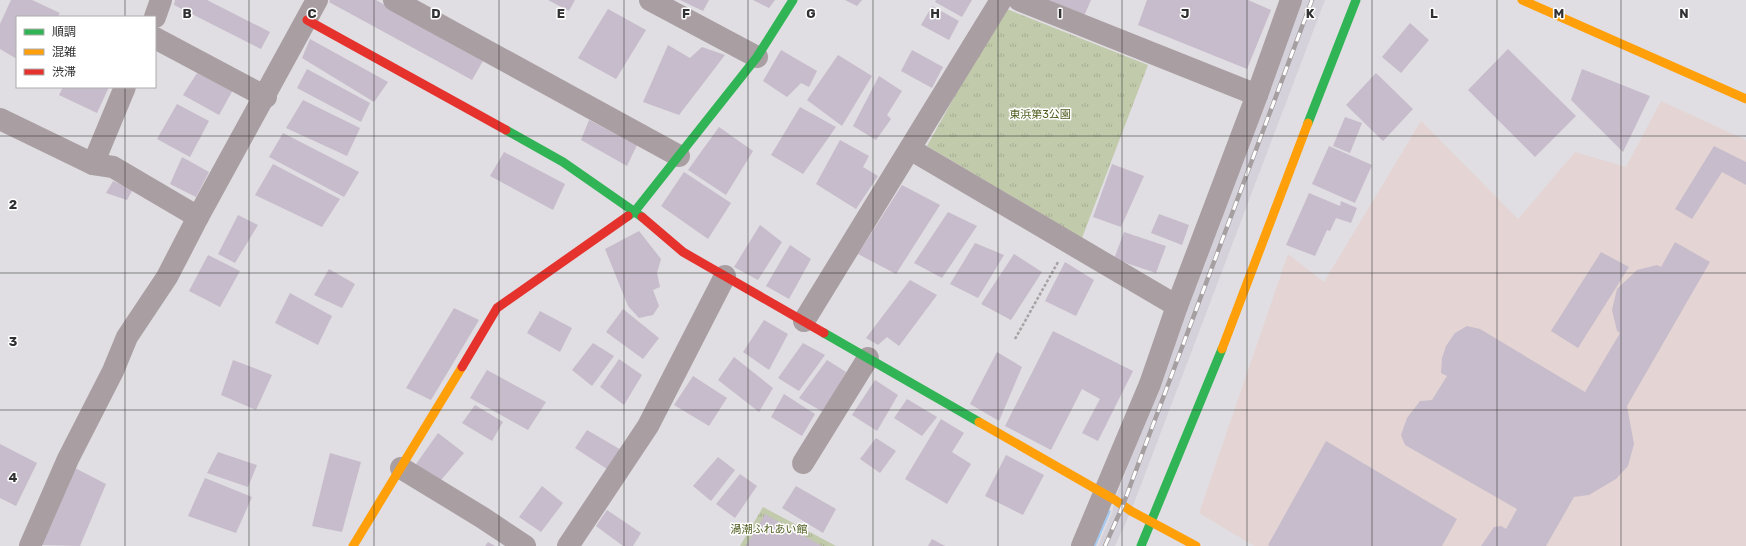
<svg xmlns="http://www.w3.org/2000/svg" width="1746" height="546" font-family="Rubik,'Noto Sans JP',sans-serif">
<style>
.built{fill:#d5d1da}
.education{fill:#e4d5d4}
.grass{fill:url(#grass-tufts)}
.water{fill:#a7caf0}
.building{fill:#c7bccb}
.lines{fill:none;stroke-linecap:round;stroke-linejoin:round}
.path{stroke:#a9a2a5;stroke-width:2.5;stroke-dasharray:3 2;stroke-linecap:butt}
.street{stroke:#a99ea1;stroke-width:22}
.fast{stroke:#30b455;stroke-width:9}
.slow{stroke:#ff9f0a;stroke-width:9}
.jam{stroke:#e5322d;stroke-width:9}
.rail-casing{stroke:#a69fa1;stroke-width:4.5}
.rail{stroke:#fff;stroke-width:3;stroke-dasharray:9;stroke-linecap:butt}
.grid{fill:none;stroke:#313032;stroke-width:1;stroke-opacity:0.55}
.labels{text-anchor:middle;dominant-baseline:central;stroke-width:3;stroke-linejoin:round;paint-order:stroke}
.park-label{font-size:11px;fill:#4d5b1d;stroke:#fff}
.grid-label{font-size:13px;text-anchor:middle;font-weight:bold;fill:#313032;stroke:#fff;stroke-width:3;stroke-linejoin:round;paint-order:stroke}
</style>
<defs>
<pattern id="grass-tufts" width="24" height="20" patternUnits="userSpaceOnUse"><rect width="24" height="20" fill="#c2caac"/><path d="M3 7l-1-3M5 7V3M7 7l1-3M15 17l-1-3M17 17v-4M19 17l1-3" fill="none" stroke="#a7ae94"/></pattern>
</defs>
<rect width="100%" height="100%" fill="#e0dee2"/>
<!-- built -->
<path class="built" d="M1302 0H1325L1131 511 1115 546H1098L1112 513 1115 500Z"/>
<!-- education -->
<path class="education" d="M1661 101 1746 140V546H1254L1199 513 1288 254 1324 282 1421 121 1518 219 1575 152 1626 167Z"/>
<!-- grass -->
<g class="grass">
<path d="M1004 8 1148 65 1082 238 927 146Z"/>
<path d="M763 507 836 546H740Z"/>
</g>
<!-- water -->
<path class="water" d="M1105 508 1111 511 1096 546H1088Z"/>
<!-- building -->
<g class="building">
<path d="M11 0H32L60 13 57 17H17V59L0 49V24Z"/>
<path d="M175 0H207L270 32 261 49 174 5Z"/>
<path d="M330 0H376L483 61 472 80 329 2Z"/>
<path d="M548 0H575L569 11Z"/>
<path d="M680 0H709L703 11Z"/>
<path d="M753 0H775L769 8Z"/>
<path d="M845 0H862L857 6Z"/>
<path d="M936 0H972L962 17 935 2Z"/>
<path d="M1046 0H1091L1084 16Z"/>
<path d="M1147 0H1248L1271 10 1247 69 1138 25Z"/>
<path d="M932 6 959 21 949 40 921 25Z"/>
<path d="M608 9 646 30 616 79 578 58Z"/>
<path d="M1410 23 1429 40 1401 73 1382 57Z"/>
<path d="M310 39 388 82 374 102 302 58Z"/>
<path d="M668 45 690 58 702 47 725 55 679 115 643 102Z"/>
<path d="M1508 49 1576 116 1535 157 1468 90Z"/>
<path d="M781 50 817 71 809 87 801 83 787 97 763 81Z"/>
<path d="M912 50 943 67 932 88 901 71Z"/>
<path d="M838 55 872 76 842 126 807 100Z"/>
<path d="M307 69 370 103 361 122 297 88Z"/>
<path d="M1582 69 1650 96 1623 152 1571 100Z"/>
<path d="M197 73 233 90 219 115 183 95Z"/>
<path d="M1376 73 1413 109 1383 141 1346 105Z"/>
<path d="M879 76 902 91 887 115 891 119 876 140 853 126Z"/>
<path d="M63 87H109L97 113 59 95Z"/>
<path d="M303 100 360 128 347 156 286 128Z"/>
<path d="M177 104 209 121 190 157 157 139Z"/>
<path d="M800 107 836 127 803 174 771 155Z"/>
<path d="M1345 117 1362 123 1350 153 1333 146Z"/>
<path d="M589 120 637 145 627 166 581 140Z"/>
<path d="M719 127 753 151 726 195 688 170Z"/>
<path d="M283 133 359 172 344 197 269 157Z"/>
<path d="M840 140 869 156 863 167 878 176 856 209 816 184Z"/>
<path d="M1329 146 1372 165 1355 203 1312 184Z"/>
<path d="M1714 146 1746 162V185L1722 172 1692 219 1675 209Z"/>
<path d="M504 152 565 184 553 210 490 176Z"/>
<path d="M182 157 209 172 196 197 170 184Z"/>
<path d="M273 164 340 199 322 227 255 195Z"/>
<path d="M1112 164 1144 176 1121 227 1093 217Z"/>
<path d="M684 172 731 203 708 239 661 206Z"/>
<path d="M113 181 133 189 127 200 106 193Z"/>
<path d="M902 185 940 205 896 274 858 254Z"/>
<path d="M1309 193 1340 206 1341 201 1357 208 1351 223 1336 218 1330 231 1327 230 1315 256 1286 245Z"/>
<path d="M948 212 977 226 942 278 914 263Z"/>
<path d="M1159 214 1189 225 1182 245 1151 233Z"/>
<path d="M238 215 258 225 235 263 218 254Z"/>
<path d="M760 225 782 242 758 280 734 267Z"/>
<path d="M639 231 661 259 657 273 660 287 653 290 659 306 653 315 639 318 628 306 605 249Z"/>
<path d="M1124 232 1166 246 1156 273 1114 259Z"/>
<path d="M1675 242 1710 262 1627 406 1634 444 1628 466 1616 479 1589 495 1574 497 1546 546H1481L1494 527 1501 526 1506 529 1517 509 1405 445 1401 435 1407 418 1420 401 1432 400 1447 376 1441 373 1442 358 1446 346 1455 333 1467 326 1480 329 1585 392 1620 333 1617 331 1612 310 1617 289 1637 270 1657 265 1661 267Z"/>
<path d="M975 243 1004 255 978 298 950 284Z"/>
<path d="M790 245 811 259 789 299 766 286Z"/>
<path d="M1601 252 1629 267 1578 348 1551 331Z"/>
<path d="M1014 254 1042 272 1011 320 981 304Z"/>
<path d="M208 255 240 271 220 307 189 291Z"/>
<path d="M1065 262 1094 280 1076 316 1045 301Z"/>
<path d="M329 269 355 284 342 308 314 295Z"/>
<path d="M910 280 937 295 899 346 887 337 878 345 866 338Z"/>
<path d="M290 293 332 316 318 345 275 323Z"/>
<path d="M454 308 479 320 431 400 406 388Z"/>
<path d="M623 309 659 338 643 359 606 332Z"/>
<path d="M540 311 572 328 560 352 527 333Z"/>
<path d="M764 320 788 334 769 370 743 352Z"/>
<path d="M1053 331 1133 371 1098 441 1082 433 1100 399 1082 389 1051 450 1005 426Z"/>
<path d="M593 343 614 356 592 386 572 370Z"/>
<path d="M803 343 825 355 799 391 778 378Z"/>
<path d="M997 352 1022 367 999 421 970 404Z"/>
<path d="M734 357 773 388 759 412 718 380Z"/>
<path d="M619 359 642 375 624 405 600 387Z"/>
<path d="M233 360 272 375 256 410 221 395Z"/>
<path d="M827 360 846 372 823 412 799 398Z"/>
<path d="M487 370 546 402 528 430 470 398Z"/>
<path d="M693 376 727 398 709 426 674 405Z"/>
<path d="M875 380 898 395 877 431 852 415Z"/>
<path d="M784 394 815 414 802 436 771 417Z"/>
<path d="M907 399 937 417 922 436 894 418Z"/>
<path d="M475 405 503 422 492 441 462 423Z"/>
<path d="M941 419 964 433 952 452 971 464 947 504 905 479Z"/>
<path d="M587 430 623 451 610 471 575 448Z"/>
<path d="M438 433 464 453 436 486 414 467Z"/>
<path d="M876 438 896 451 880 473 860 459Z"/>
<path d="M1326 441 1457 519 1442 546H1270L1268 545Z"/>
<path d="M0 444 37 463 16 506 0 498Z"/>
<path d="M218 452 257 465 248 487 207 473Z"/>
<path d="M330 453 361 462 342 532 312 526Z"/>
<path d="M1006 455 1044 475 1023 515 985 496Z"/>
<path d="M718 457 735 470 711 501 693 486Z"/>
<path d="M75 468 106 484 80 546 40 545Z"/>
<path d="M740 474 757 486 735 518 716 504Z"/>
<path d="M205 478 252 497 236 533 188 516Z"/>
<path d="M542 486 563 503 541 532 519 517Z"/>
<path d="M796 486 836 509 823 533 782 508Z"/>
<path d="M607 510 641 533 633 546H623L596 526Z"/>
<path d="M765 514 822 546H746Z"/>
<path d="M932 539 945 546H928Z"/>
<path d="M488 542 495 546H485Z"/>
</g>
<g class="lines">
<!-- path -->
<path class="path" d="M1015 339 1058 262"/>
<!-- street -->
<g class="street">
<path d="M394 0 679 156"/>
<path d="M650 0 757 57"/>
<path d="M1019 0 1257 95"/>
<path d="M155 17 161 0"/>
<path d="M155 38 266 97"/>
<path d="M0 119 93 164 113 167 198 217"/>
<path d="M910 149 1177 306"/>
<path d="M93 164 125 87"/>
<path d="M804 321 1001 0"/>
<path d="M803 463 868 358"/>
<path d="M401 468 483 518 525 546"/>
<path d="M30 546 68 459 113 371 127 337 167 277 198 217 317 0"/>
<path d="M568 546 648 426 725 276"/>
<path d="M1082 546 1150 384 1177 306 1257 95 1291 0"/>
</g>
<!-- fast -->
<g class="fast">
<path d="M1308 123 1356 0"/>
<path d="M506 130 563 162 642 217"/>
<path d="M628 216 635 211 757 57 793 0"/>
<path d="M824 333 979 422"/>
<path d="M1141 546 1222 349"/>
</g>
<!-- slow -->
<g class="slow">
<path d="M1522 0 1746 99"/>
<path d="M1222 349 1308 123"/>
<path d="M979 422 1115 500 1131 511 1196 546"/>
<path d="M353 546 462 367"/>
</g>
<!-- jam -->
<g class="jam">
<path d="M307 20 506 130"/>
<path d="M642 217 683 252 824 333"/>
<path d="M462 367 497 308 628 216"/>
</g>
<defs>
<path id="rail" d="M1105 546 1123 505 1312 0"/>
</defs>
<!-- rail casing -->
<use href="#rail" class="rail-casing"/>
<!-- rail -->
<use href="#rail" class="rail"/>
</g>
<!-- grid -->
<path class="grid" d="M125 0V17M249 0V546M374 0V546M499 0V546M624 0V546M748 0V546M873 0V546M998 0V546M1122 0V546M1247 0V546M1372 0V546M1497 0V546M1621 0V546M125 87V546M0 136H1746M0 273H1746M0 410H1746"/>
<g class="labels">
<!-- park labels -->
<g class="park-label">
<text x="1040" y="114">東浜第3公園</text>
<text x="769" y="529">渦潮ふれあい館</text>
</g>
</g>
<g class="grid-label">
<text x="187" y="18">B</text>
<text x="312" y="18">C</text>
<text x="436" y="18">D</text>
<text x="561" y="18">E</text>
<text x="686" y="18">F</text>
<text x="811" y="18">G</text>
<text x="935" y="18">H</text>
<text x="1060" y="18">I</text>
<text x="1185" y="18">J</text>
<text x="1310" y="18">K</text>
<text x="1434" y="18">L</text>
<text x="1559" y="18">M</text>
<text x="1684" y="18">N</text>
<text x="13" y="209">2</text>
<text x="13" y="346">3</text>
<text x="13" y="482">4</text>
</g>
<!-- legend -->
<rect x="16" y="16" width="140" height="72" fill="#ffffff" stroke="#adacad"/>
<rect x="24" y="29" width="20" height="6" fill="#30b455" stroke="#adacad"/>
<text x="52" y="36" font-size="12" fill="#313032">順調</text>
<rect x="24" y="49" width="20" height="6" fill="#ff9f0a" stroke="#adacad"/>
<text x="52" y="56" font-size="12" fill="#313032">混雑</text>
<rect x="24" y="69" width="20" height="6" fill="#e5322d" stroke="#adacad"/>
<text x="52" y="76" font-size="12" fill="#313032">渋滞</text>
</svg>
